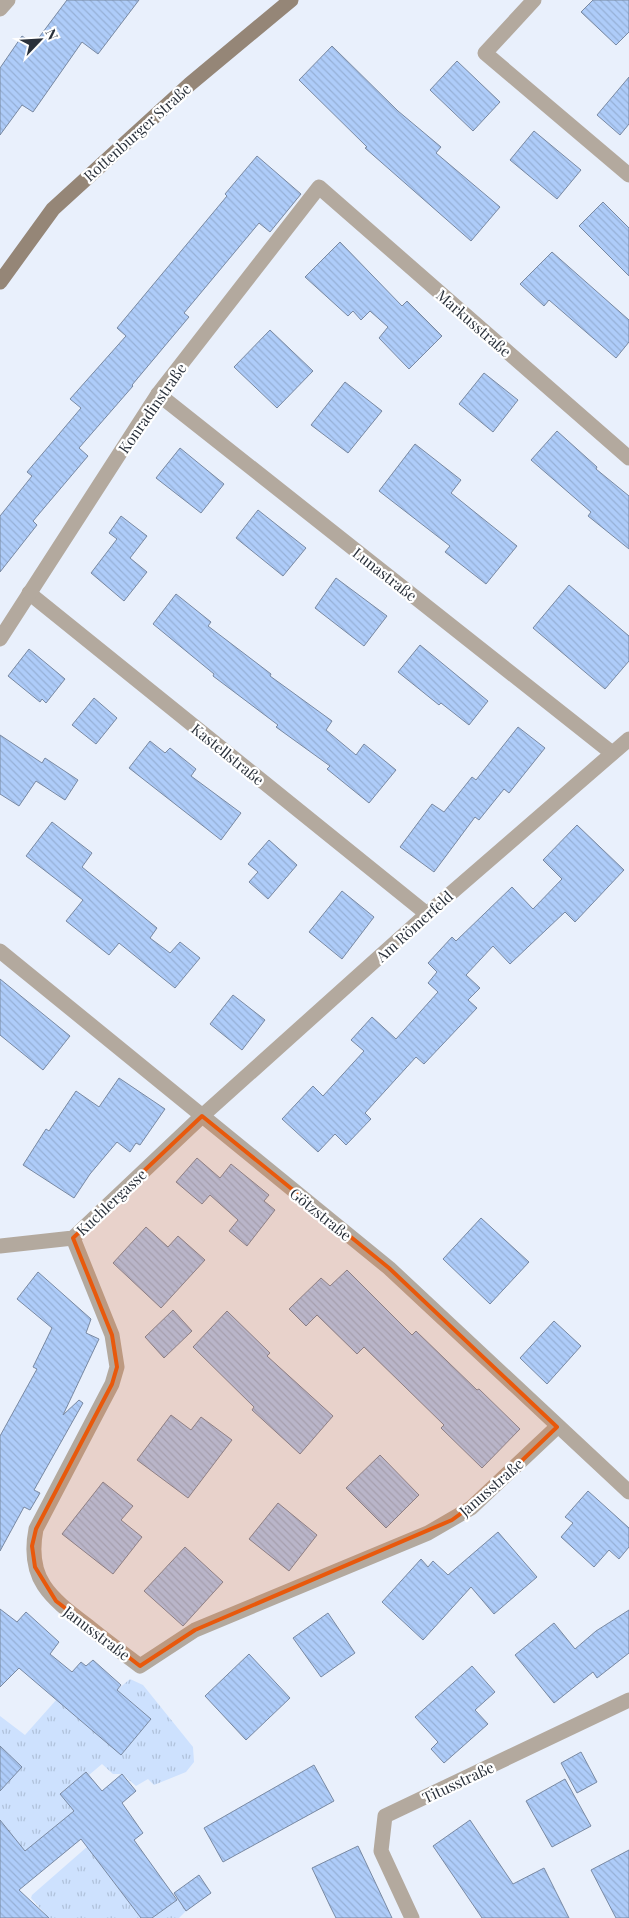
<svg xmlns="http://www.w3.org/2000/svg" width="629" height="1918" font-family="'Playfair Display',serif">
<style>
.grass{fill:url(#grass-tufts)}
.building{fill:url(#building-back-hatch);stroke:#7989a2}
.lines{fill:none;stroke-linecap:round;stroke-linejoin:round}
.street{stroke:#b3a99e;stroke-width:15}
.secondary{stroke:#958677;stroke-width:15}
.marked{fill:#e8590c;fill-opacity:0.2;stroke:#e8590c;stroke-width:4;stroke-linejoin:round}
.labels{text-anchor:middle;dominant-baseline:central;stroke-width:4.5;stroke-linejoin:round;paint-order:stroke}
.street-label{font-size:15px;fill:#2a313b;stroke:#fff}
</style>
<defs>
<pattern id="grass-tufts" width="24" height="20" patternUnits="userSpaceOnUse" patternTransform="scale(1.25)"><rect width="24" height="20" fill="#cde1fe"/><path d="M3 7l-1-3M5 7V3M7 7l1-3M15 17l-1-3M17 17v-4M19 17l1-3" fill="none" stroke="#b0c2db"/></pattern>
<pattern id="building-back-hatch" width="6" height="6" patternUnits="userSpaceOnUse" patternTransform="scale(1.25)"><rect width="6" height="6" fill="#aeccf9"/><path d="M-1 5l2 2M0 0l6 6M5-1l2 2" fill="none" stroke="#96b0d6"/></pattern>
</defs>
<rect width="100%" height="100%" fill="#e9f0fc"/>
<!-- grass -->
<g class="grass">
<path d="M130 1679 143 1685 193 1747 194 1762 186 1772 154 1785 148 1779 136 1786 122 1774H113L102 1764 89 1775 87 1772 60 1793 74 1811 26 1850 27 1854 8 1830 0 1837V1716L25 1735 65 1690 121 1755 151 1719 117 1690Z"/>
<path d="M112 1825 132 1838 99 1863 141 1918H49L31 1898 32 1895Z"/>
<path d="M178 1899 186 1911 179 1918H152Z"/>
</g>
<!-- building -->
<g class="building">
<path d="M67 0H139L98 54 82 42 33 112 22 105 0 135V68L22 36 34 44Z"/>
<path d="M593 0H629V32L616 45 581 12Z"/>
<path d="M332 46 398 111 441 147 436 153 500 207 471 241 365 148 367 147 299 80Z"/>
<path d="M457 61 500 102 473 131 430 90Z"/>
<path d="M629 77V124L620 135 597 115Z"/>
<path d="M534 131 581 170 557 199 510 160Z"/>
<path d="M257 156 301 194 270 232 259 223 184 313 189 317 132 385 133 386 79 448 88 456 33 521 37 525 0 572V516L32 476 27 472 81 408 70 399 126 336 117 328 227 196 225 194Z"/>
<path d="M603 202 629 228V276L579 226Z"/>
<path d="M340 242 402 306 407 301 442 336 409 369 379 338 388 327 370 311 361 320 353 311 348 316 305 277Z"/>
<path d="M552 252 629 320V342L616 358 549 300 544 306 520 284Z"/>
<path d="M270 330 313 371 277 408 234 367Z"/>
<path d="M484 373 518 400 493 432 459 404Z"/>
<path d="M345 382 382 411 348 453 311 425Z"/>
<path d="M557 431 597 467 596 469 629 496V549L588 516 591 512 531 460Z"/>
<path d="M415 444 461 480 451 493 517 546 486 584 445 552 450 546 379 491Z"/>
<path d="M180 448 224 484 201 513 156 478Z"/>
<path d="M258 510 306 548 283 576 236 538Z"/>
<path d="M121 516 147 536 130 558 147 572 124 601 91 573 117 539 109 533Z"/>
<path d="M336 578 387 616 364 646 315 608Z"/>
<path d="M569 585 629 636V661L605 689 533 628Z"/>
<path d="M176 594 211 622 208 626 271 674 270 676 332 721 326 730 356 755 364 744 396 770 369 803 327 769 330 766 276 727 278 725 213 676 214 674 153 624Z"/>
<path d="M420 645 488 701 469 725 441 703 439 705 398 672Z"/>
<path d="M29 649 65 679 46 703 42 699 40 702 8 676Z"/>
<path d="M94 698 117 718 96 744 72 725Z"/>
<path d="M518 727 545 748 509 793 504 789 479 820 475 817 434 872 400 847 432 804 444 812 472 777 476 780Z"/>
<path d="M0 735 42 763 45 758 78 780 65 800 36 781 19 806 0 794Z"/>
<path d="M150 741 165 753 170 748 196 769 191 776 241 813 221 840 129 768Z"/>
<path d="M52 822 92 853 82 867 157 928 150 938 170 953 180 942 200 958 175 988 119 943 109 955 66 921 83 900 26 856Z"/>
<path d="M577 825 624 870 575 922 565 912 510 964 493 946 466 975 480 988 468 1000 477 1008 424 1064 416 1057 365 1113 371 1119 346 1145 335 1134 318 1152 282 1119 313 1086 323 1096 364 1051 351 1040 372 1017 396 1039 438 992 428 983 437 972 428 963 452 937 456 941 512 887 533 909 562 879 543 860Z"/>
<path d="M269 840 297 865 268 899 249 882 258 872 248 864Z"/>
<path d="M342 891 374 917 342 959 309 932Z"/>
<path d="M0 979 70 1036 43 1070 0 1035Z"/>
<path d="M233 995 265 1020 242 1050 210 1024Z"/>
<path d="M119 1078 165 1109 140 1145 136 1143 130 1152 117 1142 90 1174 74 1198 23 1165 46 1129 49 1131 76 1091 99 1107Z"/>
<path d="M197 1158 220 1178 231 1164 269 1195 264 1201 275 1210 247 1246 229 1231 238 1220 210 1195 202 1204 176 1182Z"/>
<path d="M481 1218 529 1262 490 1304 443 1259Z"/>
<path d="M146 1227 168 1247 178 1236 205 1260 161 1308 113 1263Z"/>
<path d="M347 1270 412 1335 416 1331 477 1390 479 1389 520 1429 482 1468 441 1428 444 1425 364 1347 357 1354 317 1315 306 1326 289 1309 321 1278 330 1286Z"/>
<path d="M38 1272 91 1319 86 1333 99 1339 63 1415 79 1400 83 1403 34 1490 40 1493 30 1510 24 1507 0 1551V1436L37 1369 33 1367 52 1328 17 1299Z"/>
<path d="M173 1310 192 1331 164 1358 145 1337Z"/>
<path d="M227 1311 270 1353 267 1356 333 1416 300 1454 252 1410 254 1407 193 1347Z"/>
<path d="M554 1321 581 1346 547 1384 520 1358Z"/>
<path d="M171 1415 191 1430 201 1417 232 1440 188 1498 137 1460Z"/>
<path d="M380 1455 419 1495 386 1528 346 1488Z"/>
<path d="M103 1482 133 1506 121 1520 142 1537 113 1574 62 1534Z"/>
<path d="M588 1491 629 1528V1547L619 1559 609 1550 594 1567 561 1537 573 1523 565 1517Z"/>
<path d="M278 1503 317 1535 289 1571 249 1539Z"/>
<path d="M498 1532 537 1577 494 1614 471 1587 423 1640 382 1602 421 1559 428 1567 433 1561 448 1575Z"/>
<path d="M185 1547 223 1582 183 1626 144 1591Z"/>
<path d="M0 1609 17 1622 26 1612 59 1642 50 1654 72 1672 81 1662 86 1666 93 1660 121 1685 117 1690 151 1719 121 1755 19 1668 0 1687Z"/>
<path d="M629 1610V1653L597 1678 593 1672 554 1703 515 1655 554 1623 575 1649 596 1631Z"/>
<path d="M328 1613 355 1653 321 1677 293 1638Z"/>
<path d="M249 1654 290 1698 246 1740 205 1696Z"/>
<path d="M472 1666 495 1692 475 1710 488 1724 444 1763 431 1749 438 1742 415 1717Z"/>
<path d="M0 1746 22 1767 0 1791Z"/>
<path d="M581 1752 597 1782 577 1793 561 1763Z"/>
<path d="M314 1765 334 1801 223 1862 204 1828Z"/>
<path d="M86 1772 102 1791 122 1774 136 1791 122 1803 143 1833 134 1840 177 1900 152 1918H141L81 1839 19 1890 49 1918H0V1820L25 1851 74 1811 60 1794Z"/>
<path d="M565 1779 591 1826 552 1847 526 1801Z"/>
<path d="M470 1820 513 1884 544 1868 569 1918H482L433 1846Z"/>
<path d="M358 1846 376 1884 392 1918H336L330 1906 312 1868Z"/>
<path d="M629 1850V1918H616L591 1870Z"/>
<path d="M199 1875 211 1893 186 1911 174 1893Z"/>
</g>
<g class="lines">
<!-- street -->
<g class="street">
<path d="M534 0 485 53 629 175"/>
<path d="M0 9 8 0"/>
<path d="M158 394 612 753"/>
<path d="M29 593 427 914"/>
<path d="M0 639 158 394 319 187 629 458"/>
<path d="M0 951 389 1268 629 1492"/>
<path d="M73 1238 112 1335 117 1367 112 1384 36 1529C26 1580 51 1598 88 1626 105 1640 123 1653 140 1666L195 1630 428 1533 471 1508 557 1427"/>
<path d="M0 1246 73 1238 202 1116 427 914 629 739"/>
<path d="M412 1918 381 1851 385 1816 629 1700"/>
</g>
<!-- secondary -->
<path class="secondary" d="M0 282 53 209 190 84 291 0"/>
</g>
<!-- marked area -->
<path class="marked" d="M202 1116 389 1268 557 1427 485 1496 452 1520 195 1630 140 1666 56 1601 35 1567 32 1546 36 1529 112 1384 117 1367 112 1335 73 1238Z"/>
<g class="labels">
<!-- street labels -->
<g class="street-label">
<text transform="translate(137 132) rotate(-42)">Rottenburger Straße</text>
<text transform="translate(474 323) rotate(41)">Markusstraße</text>
<text transform="translate(152 408) rotate(-55)">Konradinstraße</text>
<text transform="translate(385 574) rotate(38)">Lunastraße</text>
<text transform="translate(228 754) rotate(39)">Kastellstraße</text>
<text transform="translate(414 926) rotate(-42)">Am Römerfeld</text>
<text transform="translate(111 1202) rotate(-43)">Kuchlergasse</text>
<text transform="translate(321 1214) rotate(39)">Götzstraße</text>
<text transform="translate(491 1487) rotate(-41)">Janusstraße</text>
<text transform="translate(97 1633) rotate(37)">Janusstraße</text>
<text transform="translate(458 1782) rotate(-25)">Titusstraße</text>
</g>
</g>
<!-- north arrow -->
<g transform="translate(40 40) rotate(65)" stroke="#ffffff" stroke-width="4" paint-order="stroke">
<path d="M0-4L9 19L0 12L-9 19Z" fill="#2a313b"/>
<text y="-8" font-size="14" font-weight="bold" text-anchor="middle" fill="#2a313b">N</text>
</g>
</svg>
